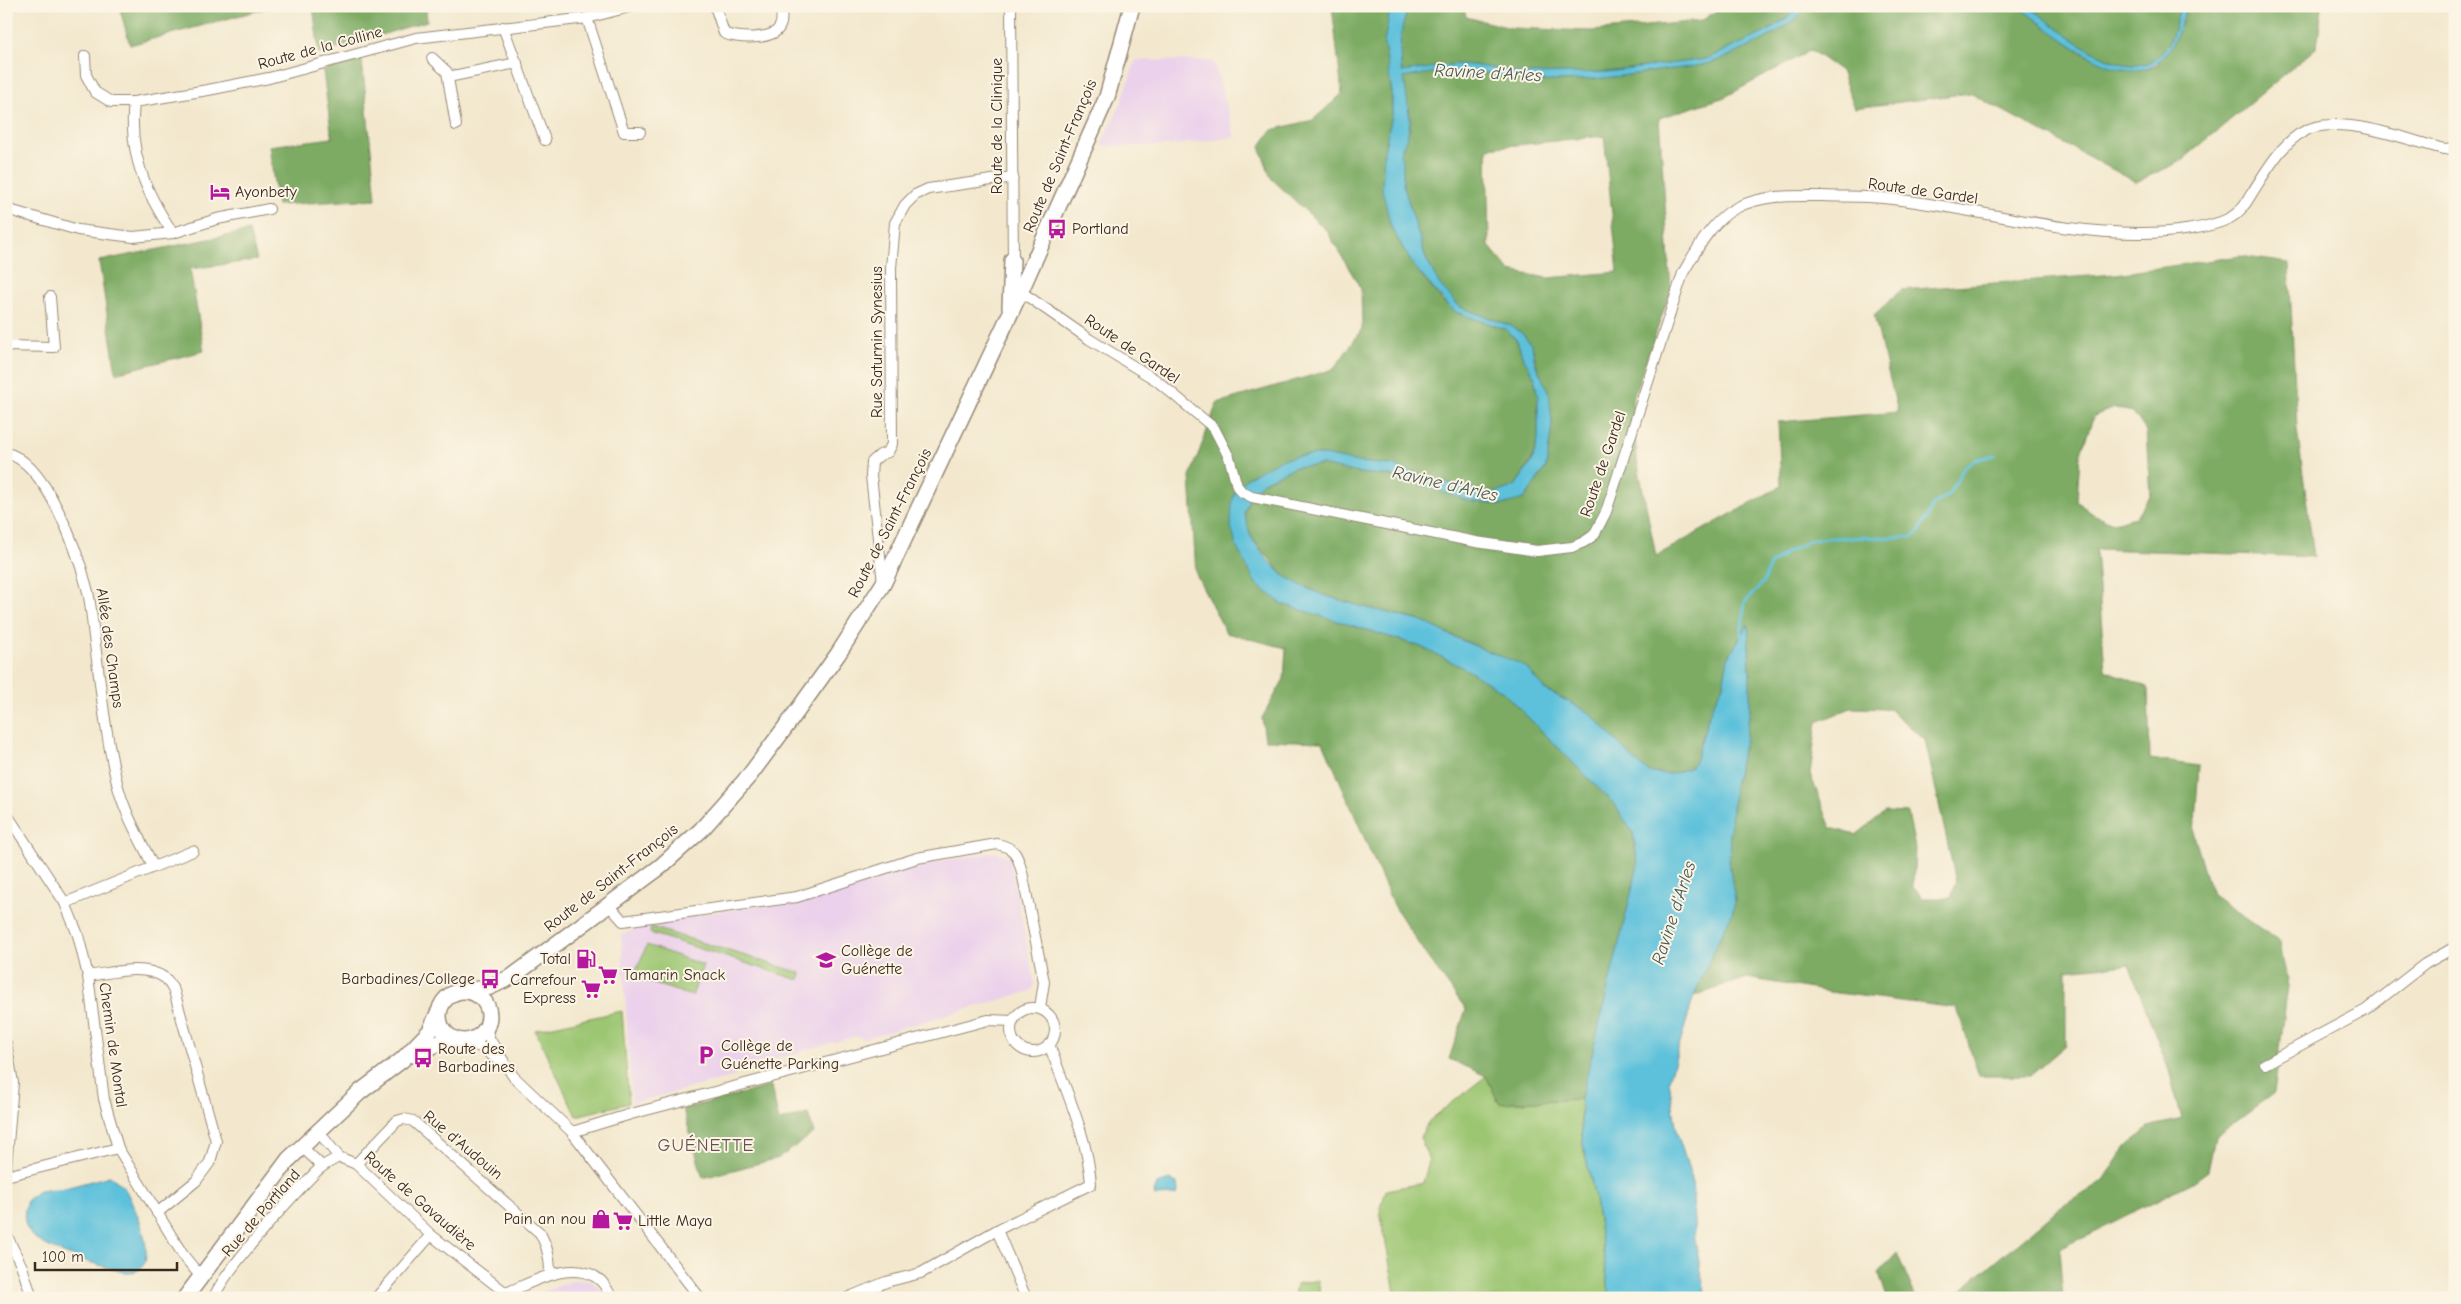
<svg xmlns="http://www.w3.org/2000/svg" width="2461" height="1304" font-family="'Comic Neue',sans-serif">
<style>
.built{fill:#ebd1eb}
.green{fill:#9cc672;stroke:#6c7848}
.forest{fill:#7dab64;stroke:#5c6a41;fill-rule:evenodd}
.water{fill:#5dc1db;stroke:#4c767c}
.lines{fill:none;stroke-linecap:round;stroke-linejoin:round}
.stream{stroke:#5dc1db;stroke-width:3}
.street-casing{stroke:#978976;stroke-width:12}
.primary-casing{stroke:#978976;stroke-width:18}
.street{stroke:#fff;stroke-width:10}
.primary{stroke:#fff;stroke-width:15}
.labels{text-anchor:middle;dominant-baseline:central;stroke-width:4;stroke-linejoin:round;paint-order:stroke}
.street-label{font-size:16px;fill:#3b2a1e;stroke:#fcf5e5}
.poi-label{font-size:16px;fill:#3b2a1e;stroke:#fcf5e5;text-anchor:start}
.water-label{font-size:18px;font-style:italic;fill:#455757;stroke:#fcf5e5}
.neighbourhood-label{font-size:18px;letter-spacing:1px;fill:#6a5051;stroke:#fcf5e5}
</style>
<rect width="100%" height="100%" fill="#fcf5e5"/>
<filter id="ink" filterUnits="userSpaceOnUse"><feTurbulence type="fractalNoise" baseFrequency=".02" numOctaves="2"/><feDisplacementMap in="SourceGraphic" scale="10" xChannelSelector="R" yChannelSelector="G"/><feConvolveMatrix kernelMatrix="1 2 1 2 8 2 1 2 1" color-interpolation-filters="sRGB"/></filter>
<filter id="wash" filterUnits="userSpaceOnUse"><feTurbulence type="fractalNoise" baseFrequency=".0096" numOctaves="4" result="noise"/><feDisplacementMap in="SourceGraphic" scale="20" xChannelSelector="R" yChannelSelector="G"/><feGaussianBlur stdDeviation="1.12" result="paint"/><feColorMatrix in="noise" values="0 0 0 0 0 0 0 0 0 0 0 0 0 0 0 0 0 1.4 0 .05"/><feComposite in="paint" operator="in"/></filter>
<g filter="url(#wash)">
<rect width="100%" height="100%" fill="#f3e8ce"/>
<!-- built -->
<g class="built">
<path d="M1136 60 1214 61 1235 137 1167 146H1100L1121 104Z"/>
<path d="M997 852 1009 857 1035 985 1031 991 863 1039 857 1036 743 1067 736 1069V1076L632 1103 621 935 653 922 798 899 902 867Z"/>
<path d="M576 1280 591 1281 609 1298H525Z"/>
</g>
<!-- green -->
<g class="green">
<path d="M651 927 801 973 799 980 650 933Z"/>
<path d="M647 945 703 965 692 996 633 977Z"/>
<path d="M622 1011 629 1103 576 1116 535 1030Z"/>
<path d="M1486 1076 1499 1103 1581 1099V1126L1584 1150 1594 1193 1610 1298H1396L1380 1211 1386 1190 1423 1183 1429 1161 1420 1137 1429 1121Z"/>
<path d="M1318 1280 1322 1298H1294L1296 1284Z"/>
</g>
<!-- forest -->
<g class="forest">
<path d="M119 6H275L130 45Z"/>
<path d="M313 6H426L427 21 319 54Z"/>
<path d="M1332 6H1394L1389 15 1392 115 1384 152 1391 227 1413 265 1443 302 1458 313 1505 329 1517 341 1522 355 1534 376 1538 397V439L1531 462 1515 486 1498 492 1491 493 1465 488 1391 465 1358 462 1325 455 1297 456 1232 502 1282 604 1419 646 1462 667 1502 691 1614 804 1633 833 1638 865 1581 1099 1499 1103 1486 1076 1449 1059 1466 1009 1425 954 1392 902 1323 742 1265 740 1262 718 1284 679 1286 648 1226 633 1196 574 1190 477 1217 403 1334 369 1362 329 1361 289 1327 231 1271 178 1260 147 1272 130 1313 120 1342 94Z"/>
<path d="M1410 6H1464L1466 17 1511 28 1592 31 1701 21 1724 6H1799L1787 18 1764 33 1706 59 1607 72 1528 74 1473 65 1402 72C1399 48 1399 28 1410 6Z"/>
<path d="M1807 6H2017L2082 53 2109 65 2127 70 2149 68 2157 65 2184 20 2186 6 2322 7 2317 47 2180 162 2136 182 1970 93 1855 108 1841 71 1811 50 1725 97 1659 118 1671 290 1632 401 1637 460 1656 556 1781 486 1778 422 1898 412 1874 315 1901 290 2116 274 2240 256 2289 263 2297 429 2314 557 2096 549 2105 670 2148 687 2150 759 2199 766 2194 835 2212 895 2280 942 2288 986 2274 1094 2215 1137 2208 1171 2193 1182 2059 1249 2063 1298H1951L2057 1210 2104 1180 2126 1147 2148 1127 2182 1119 2168 1068 2129 964 2066 970V1045L2030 1076H1979L1957 1008 1829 992 1747 978 1694 996 1717 942 1732 914 1735 901 1729 863 1730 831 1734 785 1745 741 1750 709V671L1748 624 1728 658 1723 685 1710 711 1695 762 1689 768 1671 774 1651 773 1635 761 1590 713 1544 689 1532 674 1490 652 1418 620 1360 606 1323 595 1300 585 1283 575 1251 537 1244 513 1251 494 1263 482 1295 467 1322 465 1359 473 1394 476 1475 502 1501 505 1507 504 1529 493 1546 467 1552 424 1532 346 1523 334 1511 326 1460 307 1440 285 1426 259 1403 184V170L1400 154 1410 128V120L1403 78C1428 72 1454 69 1479 72 1499 75 1519 81 1539 81 1581 82 1622 76 1664 70 1680 68 1698 67 1713 62 1740 53 1790 30 1807 6ZM1604 136 1618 272 1547 278 1510 271 1489 246 1487 148ZM2114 408 2133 412 2146 431 2150 496 2136 517 2113 523 2089 512 2077 501 2080 455 2094 416ZM1851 708 1889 709 1925 740 1956 882 1951 898H1923L1913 887 1915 848 1908 813 1885 812 1856 835 1831 828 1810 774 1817 722Z"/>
<path d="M2028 6H2180C2176 23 2172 47 2157 58 2121 85 2056 26 2028 6Z"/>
<path d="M362 60 376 199 277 205 269 146 332 138 323 71Z"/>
<path d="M249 231 257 260 190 269 204 351 116 373 99 261Z"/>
<path d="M771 1086 779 1121 808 1114 814 1133 779 1158 703 1178 683 1109Z"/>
<path d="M1897 1253 1916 1298H1887L1879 1273Z"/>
</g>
<!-- water -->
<g class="water">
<path d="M1394 6H1410C1399 28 1399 48 1402 72L1456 64 1473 65 1528 74 1607 72 1706 59 1764 33 1787 18 1799 6H1807C1790 30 1740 53 1713 62 1698 67 1680 68 1664 70 1623 76 1581 82 1539 81 1524 81 1509 77 1494 74 1463 69 1434 71 1404 78L1410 120 1408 134 1400 154 1403 164V184L1426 259 1440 285 1460 307 1511 326 1523 334 1532 346 1535 363 1549 393 1552 424 1546 467 1524 499 1501 505 1469 501 1394 476 1359 473 1322 465 1295 467 1263 482 1251 494 1244 513 1251 537 1267 559 1283 575 1300 585 1323 595 1360 606 1424 622 1458 639 1518 663 1527 668 1544 689 1590 713 1635 761 1651 773 1671 774 1689 768 1695 762 1710 711 1723 685 1728 658 1748 624 1750 671V709L1745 741 1734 785 1730 831 1729 863 1735 901 1732 914 1717 942 1694 996 1669 1080 1677 1133 1692 1179 1695 1240 1706 1298H1610L1594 1193 1584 1150 1581 1126V1099L1638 865 1633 833 1614 804 1502 691 1462 667 1419 646 1282 604 1256 584 1237 548 1231 527 1232 502 1236 489 1250 476 1280 460 1297 456 1325 455 1358 462 1391 465 1465 488 1491 493 1498 492 1515 486 1532 462 1538 439V397L1534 376 1522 355 1517 340 1505 329 1458 313 1448 306 1413 265 1391 227 1382 189 1384 152 1392 115V92L1384 44 1389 15Z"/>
<path d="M2017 6H2028C2057 26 2120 85 2157 58 2172 47 2176 23 2180 6H2186C2159 127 2076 47 2017 6Z"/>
<path d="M110 1176C115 1180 122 1184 125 1189 136 1208 166 1274 126 1273 104 1266 43 1251 30 1233 22 1222 24 1211 27 1200L39 1191 65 1188Z"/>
<path d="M1170 1180 1177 1183 1178 1192 1176 1195 1155 1196 1154 1192 1157 1184Z"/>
</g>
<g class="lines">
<!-- stream -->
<path class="stream" d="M1741 635 1745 602 1763 583 1770 565 1787 552 1809 541 1825 538 1912 537 1919 532 1933 505 1949 494 1965 466 1975 460 1995 455"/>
</g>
</g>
<g filter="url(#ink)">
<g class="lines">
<defs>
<g id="street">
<path d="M715 6 724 33C735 39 774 41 780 26 783 21 781 12 781 6"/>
<path d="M1011 6 1013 265"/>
<path d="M587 18 624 132H640"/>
<path d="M503 27 545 140"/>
<path d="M85 56 86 75 95 92 111 102H134L208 90 269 78 416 38 587 18 633 6"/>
<path d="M432 58 447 72 456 125"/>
<path d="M448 77 517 63"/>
<path d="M134 102C128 152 145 192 173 233"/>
<path d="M6 209 78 230 133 237 173 233 217 219 269 209"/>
<path d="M1020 291 1089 339 1156 380 1214 428 1229 457 1237 486 1242 492 1252 497 1476 542 1537 551 1572 547 1584 542 1594 535 1606 512 1683 273C1696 251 1712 220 1736 208 1762 194 1795 196 1823 196 1843 197 1863 196 1883 198 1970 206 2055 234 2143 233 2167 233 2209 229 2230 218 2240 213 2247 202 2252 193 2267 170 2286 134 2315 127 2352 118 2408 140 2444 149L2455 148"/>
<path d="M6 346 54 347 50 297"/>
<path d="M6 453C46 461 78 553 87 588 92 606 92 626 95 644 101 691 106 737 117 783 124 812 140 839 153 866"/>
<path d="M883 583 871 476 872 462 880 455 888 452 892 444 891 268 895 223 905 205 915 195 928 189 1013 177"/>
<path d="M6 813 65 903 78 935 88 976 104 1099 118 1148 183 1255 201 1277"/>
<path d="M65 903 193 851"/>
<path d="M609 905 623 921 797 897 917 858 997 844C1016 848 1017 855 1022 872L1044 982 1040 1008"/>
<path d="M88 976C111 973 144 963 165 978 169 981 171 987 174 991L216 1141 210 1162 196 1181 157 1213"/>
<circle cx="1033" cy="1030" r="22"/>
<path d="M486 1028 490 1040 513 1076 572 1132 700 1298"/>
<path d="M467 1042 483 1048 500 1062"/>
<path d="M6 1043 13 1083 6 1168"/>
<path d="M2265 1064 2366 1010 2425 964 2455 947"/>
<path d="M317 1130 339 1157 356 1164 431 1235 506 1293"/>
<path d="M572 1132 631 1114 988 1020 1013 1021"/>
<path d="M301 1146 322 1166"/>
<path d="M356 1164 397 1121 404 1119 413 1121 540 1233C548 1248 550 1259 550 1275"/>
<path d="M6 1176 118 1148"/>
<path d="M997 1230 1026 1298"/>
<path d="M6 1234 22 1267 32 1298"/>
<path d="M506 1293C533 1282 575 1257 601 1281 606 1286 609 1293 612 1298"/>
<path d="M214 1298C221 1274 296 1192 317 1171 323 1165 331 1161 339 1157"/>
<path d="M376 1298 431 1235"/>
<path d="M847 1298 886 1282 921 1273 997 1230 1091 1184C1088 1137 1065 1089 1049 1044"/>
</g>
<g id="primary">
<path d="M1010 308 1012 260"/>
<circle cx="464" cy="1016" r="25"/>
<path d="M468 991 490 987 513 976 660 867 701 830 749 776 790 721 838 654 883 584 1018 297 1107 97 1132 6"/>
<path d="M413 1055 450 1038"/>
<path d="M185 1298 289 1159 360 1092 402 1060 430 1031 438 1013"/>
</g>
</defs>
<!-- street casing -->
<use href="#street" class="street-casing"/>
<!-- primary casing -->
<use href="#primary" class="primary-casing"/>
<!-- street -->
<use href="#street" class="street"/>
<!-- primary -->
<use href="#primary" class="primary"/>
</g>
</g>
<!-- icons -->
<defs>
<symbol id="hotel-bare" viewBox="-9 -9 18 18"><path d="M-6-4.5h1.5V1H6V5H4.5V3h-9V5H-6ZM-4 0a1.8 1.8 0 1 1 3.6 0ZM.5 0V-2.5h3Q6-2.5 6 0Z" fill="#b5179e" stroke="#fcf5e5" stroke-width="2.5" paint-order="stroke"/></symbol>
<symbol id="bus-bare" viewBox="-9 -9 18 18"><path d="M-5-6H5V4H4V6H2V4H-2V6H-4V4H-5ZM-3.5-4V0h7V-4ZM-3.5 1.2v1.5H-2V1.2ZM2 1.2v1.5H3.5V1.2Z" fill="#b5179e" stroke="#fcf5e5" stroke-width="2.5" paint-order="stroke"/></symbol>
<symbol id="fuel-bare" viewBox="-9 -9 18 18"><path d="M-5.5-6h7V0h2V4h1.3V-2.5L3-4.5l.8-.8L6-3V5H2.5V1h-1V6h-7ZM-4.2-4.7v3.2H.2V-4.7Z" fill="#b5179e" stroke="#fcf5e5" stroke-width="2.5" paint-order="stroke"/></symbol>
<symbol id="school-bare" viewBox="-9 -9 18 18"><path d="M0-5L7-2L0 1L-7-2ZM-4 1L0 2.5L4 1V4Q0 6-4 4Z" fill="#b5179e" stroke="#fcf5e5" stroke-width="2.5" paint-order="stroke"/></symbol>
<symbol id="supermarket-bare" viewBox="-9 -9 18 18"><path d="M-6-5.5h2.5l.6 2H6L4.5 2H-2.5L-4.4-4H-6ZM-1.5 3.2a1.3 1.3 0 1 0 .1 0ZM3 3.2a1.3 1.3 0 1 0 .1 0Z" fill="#b5179e" stroke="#fcf5e5" stroke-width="2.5" paint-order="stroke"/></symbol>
<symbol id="parking-bare" viewBox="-9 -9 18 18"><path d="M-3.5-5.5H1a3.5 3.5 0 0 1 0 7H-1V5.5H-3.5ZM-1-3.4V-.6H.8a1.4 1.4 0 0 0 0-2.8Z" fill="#b5179e" stroke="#fcf5e5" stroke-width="2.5" paint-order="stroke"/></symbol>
<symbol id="shop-bare" viewBox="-9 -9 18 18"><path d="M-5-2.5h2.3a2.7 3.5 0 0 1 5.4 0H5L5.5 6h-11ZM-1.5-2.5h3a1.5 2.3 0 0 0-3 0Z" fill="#b5179e" stroke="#fcf5e5" stroke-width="2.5" paint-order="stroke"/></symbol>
</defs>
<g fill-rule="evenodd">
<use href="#hotel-bare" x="206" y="178" width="28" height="28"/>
<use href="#bus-bare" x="1043" y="215" width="28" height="28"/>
<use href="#fuel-bare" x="572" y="945" width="28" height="28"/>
<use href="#school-bare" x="812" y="946" width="28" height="28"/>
<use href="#supermarket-bare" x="594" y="961" width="28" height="28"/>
<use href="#bus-bare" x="476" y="965" width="28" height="28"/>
<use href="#supermarket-bare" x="577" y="975" width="28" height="28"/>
<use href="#parking-bare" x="692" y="1041" width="28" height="28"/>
<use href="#bus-bare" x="409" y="1044" width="28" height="28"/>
<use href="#shop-bare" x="587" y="1205" width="28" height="28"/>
<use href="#supermarket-bare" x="609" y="1207" width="28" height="28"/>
</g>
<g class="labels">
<!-- street labels -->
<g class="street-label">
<text transform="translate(320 48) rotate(-15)">Route de la Colline</text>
<text transform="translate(997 126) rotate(-90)">Route de la Clinique</text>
<text transform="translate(1060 156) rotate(-67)">Route de Saint-François</text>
<text transform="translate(1923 191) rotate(8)">Route de Gardel</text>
<text transform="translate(877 342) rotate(-90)">Rue Saturnin Synesius</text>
<text transform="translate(1132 349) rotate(34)">Route de Gardel</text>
<text transform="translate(1603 464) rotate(-71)">Route de Gardel</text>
<text transform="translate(890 523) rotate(-63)">Route de Saint-François</text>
<text transform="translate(110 648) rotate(82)">Allée des Champs</text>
<text transform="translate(611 878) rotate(-38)">Route de Saint-François</text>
<text transform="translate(113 1045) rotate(82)">Chemin de Montal</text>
<text transform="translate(463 1145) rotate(40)">Rue d'Audouin</text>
<text transform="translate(420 1201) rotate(41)">Route de Gavaudière</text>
<text transform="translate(261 1213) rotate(-49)">Rue de Portland</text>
</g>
<!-- poi labels -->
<g class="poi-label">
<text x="235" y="192">Ayonbety</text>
<text x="1072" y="229">Portland</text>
<text x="841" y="951">Collège de<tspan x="841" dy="18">Guénette</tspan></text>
<text x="571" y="959" text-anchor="end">Total</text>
<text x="623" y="975">Tamarin Snack</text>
<text x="475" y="979" text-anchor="end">Barbadines/College</text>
<text x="576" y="980" text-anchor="end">Carrefour<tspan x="576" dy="18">Express</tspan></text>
<text x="721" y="1046">Collège de<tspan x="721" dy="18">Guénette Parking</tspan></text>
<text x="438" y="1049">Route des<tspan x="438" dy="18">Barbadines</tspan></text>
<text x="586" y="1219" text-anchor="end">Pain an nou</text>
<text x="638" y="1221">Little Maya</text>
</g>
<!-- water labels -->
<g class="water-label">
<text transform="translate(1488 73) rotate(3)">Ravine d'Arles</text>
<text transform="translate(1445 484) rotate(13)">Ravine d'Arles</text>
<text transform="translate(1674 913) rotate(-72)">Ravine d'Arles</text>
</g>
<!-- neighbourhood labels -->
<g class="neighbourhood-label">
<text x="706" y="1145">GUÉNETTE</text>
</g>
</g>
<!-- margin -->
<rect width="2461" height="1304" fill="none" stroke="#fcf5e5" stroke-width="25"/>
<!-- scale -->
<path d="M35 1262v8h142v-8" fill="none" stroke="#3b2a1e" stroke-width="2.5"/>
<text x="42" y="1262" font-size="15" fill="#3b2a1e" stroke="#fcf5e5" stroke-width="4" paint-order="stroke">100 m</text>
</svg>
